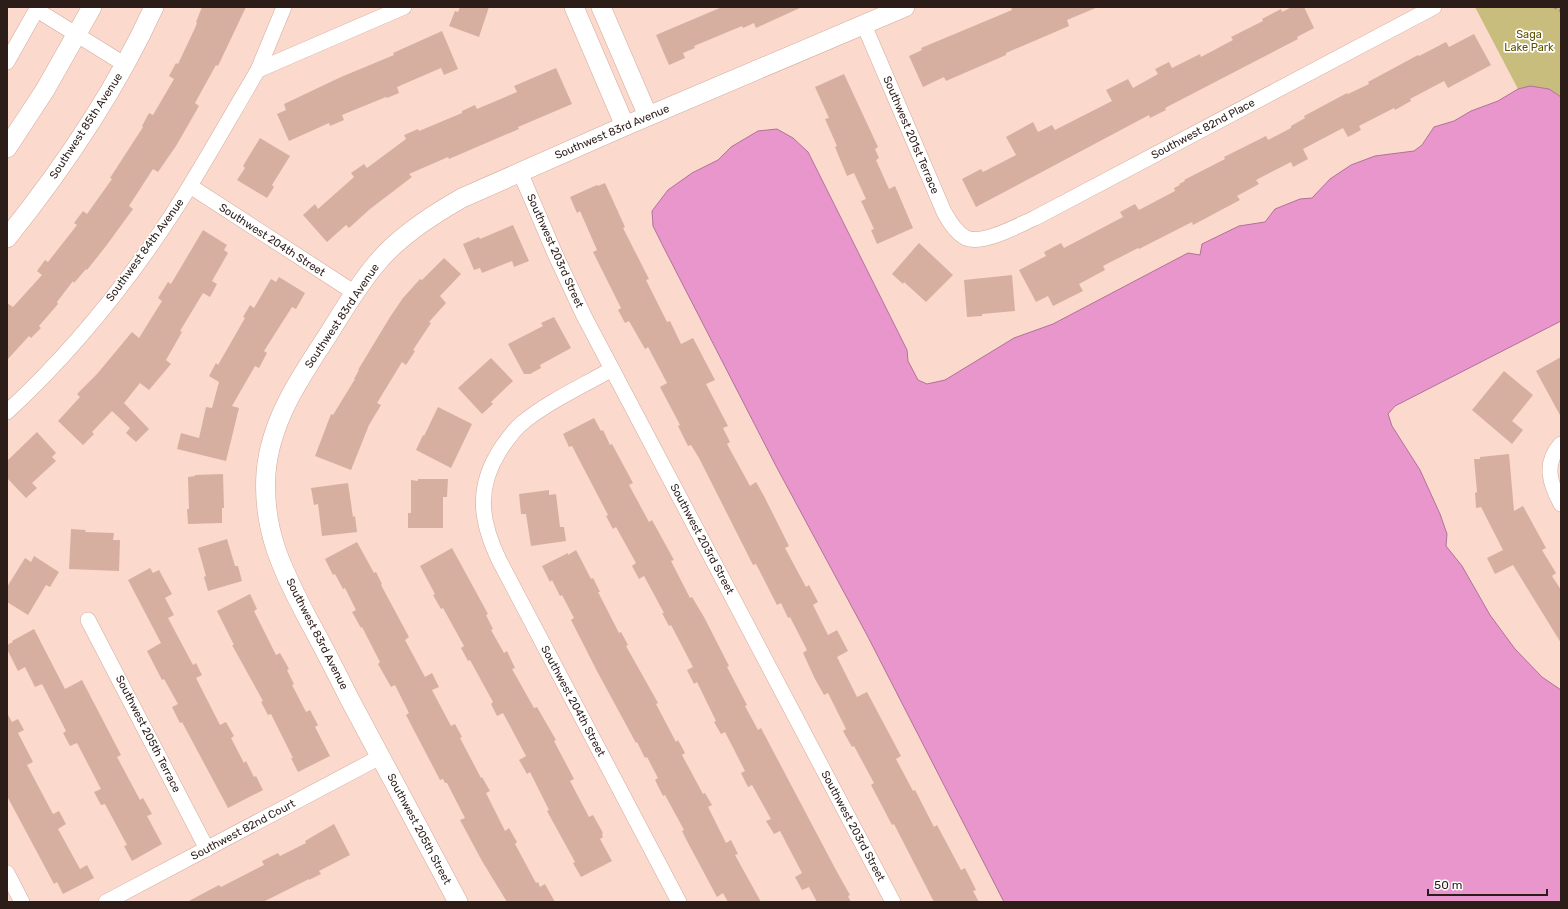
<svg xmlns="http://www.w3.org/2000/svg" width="1568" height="909" font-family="Rubik,sans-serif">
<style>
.green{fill:#c8bd7c}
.water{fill:#e996cd;stroke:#b07297}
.building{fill:#d7afa1}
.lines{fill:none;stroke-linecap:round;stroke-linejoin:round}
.minor-casing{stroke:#d2aa9b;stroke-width:16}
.tertiary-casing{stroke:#d2aa9b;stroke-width:20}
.path{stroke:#a2887f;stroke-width:2.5;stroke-dasharray:3 3;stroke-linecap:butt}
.minor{stroke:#fff;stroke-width:15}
.tertiary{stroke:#fff;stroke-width:19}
.labels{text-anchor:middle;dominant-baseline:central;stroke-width:3.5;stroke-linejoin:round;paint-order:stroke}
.park-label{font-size:11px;fill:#5d5202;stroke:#fff}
.street-label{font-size:11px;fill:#2c1d18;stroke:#fff}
</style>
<rect width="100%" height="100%" fill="#fbd9cd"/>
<!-- green -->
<path class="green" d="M1475 7H1561V97C1546 87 1536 85 1518 89Z"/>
<!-- water -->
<path class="water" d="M1530 86 1549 89 1561 97V321L1395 406 1388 414 1392 426 1420 470 1440 514 1447 534 1446 546 1462 566 1490 615 1515 649 1542 677 1561 690V902H1004L867 635 776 466 664 248 653 226 652 211 668 190 692 173 718 160 731 147 758 131 777 129 793 138 808 152 907 350 908 361 918 380 927 384 945 380 1014 338 1053 324 1188 253 1200 255 1202 244 1239 226 1265 222 1275 209 1300 199 1312 198 1330 179 1351 165 1375 156 1414 151 1422 145 1434 127 1454 121 1471 111 1498 101 1518 89Z"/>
<!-- building -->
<g class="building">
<path d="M202 7H246L218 66 216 65 195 103 199 106 176 146 158 172 153 169 129 206 133 209 106 246 87 270 86 269 74 283 73 281 57 302 58 304 39 326 41 328 31 338 29 336 7 360V303L13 307 42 275 37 271 45 260 48 262 77 225 74 223 83 211 87 214 112 179 110 178 143 127 142 126 149 113 153 115 174 79 169 76 176 63 178 64 195 28 197 23 196 22Z"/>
<path d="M460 7H489L479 37 449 26 455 11 458 12Z"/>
<path d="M722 7H802L756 28 754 23 743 28 742 26 694 46 695 48 683 53 685 58 669 65 656 35Z"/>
<path d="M1011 7H1098L1067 20 1069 26 1006 53V55L946 81 944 77 923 87 909 56 922 50 921 48 1012 10Z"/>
<path d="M1292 7H1304L1314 28 1297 37 1298 39 1165 108 1166 110 1150 118 1149 115 976 207 962 179 981 169 983 172 1016 155 1006 137 1033 122 1038 132 1052 125 1055 130 1112 101 1106 90 1128 79 1133 88 1158 74 1155 69 1169 62 1172 68 1200 54 1201 57 1233 40 1231 37 1263 21 1262 19 1281 9 1282 12Z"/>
<path d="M442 31 458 69 444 75 441 68 397 87 399 93 387 98 386 97 342 115 344 120 330 126 329 123 289 141 277 114 286 110 284 104 341 77 394 55 393 53Z"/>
<path d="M1474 34 1491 65 1448 88 1444 81 1410 99 1411 101 1395 110 1394 108 1359 126 1361 130 1348 137 1343 128 1303 149 1308 159 1293 167 1291 162 1256 180 1259 184 1237 196 1240 200 1193 225 1192 222 1139 249 1138 248 1103 266 1105 270 1079 284 1083 291 1053 306 1048 296 1036 302 1019 270 1046 256 1044 252 1061 243 1064 248 1123 217 1120 212 1135 204 1139 210 1175 191 1174 188 1180 185 1179 184 1185 181 1184 180 1225 159 1224 157 1266 136 1268 140 1291 128V126L1305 118 1304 116 1347 93 1348 94 1369 84 1368 82 1418 55 1419 56 1446 42 1449 47Z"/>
<path d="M556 68 572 104 518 127 519 129 449 159 448 157 409 174 412 177 370 209 349 228 346 225 327 242 303 215 315 204 318 209 354 177 351 173 364 164 367 168 406 139 404 135 418 129 419 131 462 113V111L475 105 477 109 517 92 514 86Z"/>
<path d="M844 74 878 147 875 149 879 158 876 160 889 189 895 186 913 228 877 244 871 230 874 229 861 201 866 199 854 173 847 176 835 147 837 146 825 119 829 118 815 87Z"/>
<path d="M260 138 290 156 272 185 274 187 267 198 237 180 245 168 243 166Z"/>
<path d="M605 183 625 227 623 228 649 279 646 280 667 322 670 321 681 344 693 338 715 380 706 384 728 426 723 428 730 442 727 444 750 486 756 482 764 496 789 546 785 548 806 587 809 585 818 602 813 605 828 635 837 630 848 651 837 657 857 697 867 692 901 756 896 759 913 791 915 790 934 827 937 825 961 870 965 868 976 890 973 891 979 902H934L894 824 892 825 871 785 874 783 854 746 852 747 843 731 846 729 828 693 824 695 815 679 803 653 807 650 790 617 788 618 781 603 777 605 756 564 753 565 699 458 691 445 688 446 678 426 680 425 660 387 667 383 648 347 645 349 629 321 625 323 618 310 621 308 593 252 597 250 580 211 577 213 570 197 597 185 598 186Z"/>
<path d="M513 225 529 261 514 267 512 261 482 273 480 268 474 270 463 244 479 237 480 239Z"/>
<path d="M203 230 227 245 224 250 228 253 212 281 217 284 210 297 203 293 180 331 182 332 166 360 171 364 149 390 140 383 124 403 149 429 136 442 126 433 130 428 112 411 92 432 94 434 83 445 58 421 80 397 77 394 97 374 132 332 139 338 162 301 158 298 168 282 171 284Z"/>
<path d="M919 243 953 275 926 302 904 282 903 284 892 274Z"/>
<path d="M444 258 461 274 440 296 446 303 429 322 431 323 413 350 415 351 406 365 402 362 377 403 381 405 369 425 351 470 315 456 331 414 333 415 355 379H354L359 370H358L390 317 403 298 420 279 422 280Z"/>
<path d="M1012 275 1015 311 982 314V316L967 317 964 280Z"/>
<path d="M279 277 305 293 296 309 292 307 264 351 267 353 259 368 255 366 232 406 239 408 226 461 177 449 181 433 199 438 206 407 212 408 219 382 209 376 216 363 218 365 245 318 243 317 250 305 254 308 271 279 276 282Z"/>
<path d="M554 317 571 348 540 365 541 368 530 374H524L508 344 543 326 541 323Z"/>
<path d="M1561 357V417L1536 371Z"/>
<path d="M491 358 513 381 491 402 493 404 482 414 458 388Z"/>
<path d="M1504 371 1533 395 1512 421 1523 430 1512 444 1472 410Z"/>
<path d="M438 407 472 424 451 468 416 450 423 435 424 436Z"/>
<path d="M594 418 601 431 603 430 610 445 612 444 633 483 629 485 649 522 652 520 674 560 671 561 690 598 692 597 704 617 729 666 727 667 747 705 745 706 758 730 761 728 837 872 850 895 848 896 851 902H817L809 887 802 890 795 877 802 873 780 831 774 834 766 821 771 819 752 785 748 787 741 773 745 771 725 732 721 734 714 722 716 721 697 682 694 684 687 670 693 667 671 625 669 626 662 613H664L644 576 639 579 632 566 636 563 616 527 613 529 606 516 608 515 572 446 569 447 563 434Z"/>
<path d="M37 432 56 453 52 457 56 461 32 483 37 488 26 498 7 478V461Z"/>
<path d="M1509 454 1514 511 1523 506 1546 548 1542 550 1556 573 1552 576 1561 590V643L1513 565 1495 574 1487 558 1503 550 1481 507 1476 508 1475 493 1477 492 1474 459H1480V457Z"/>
<path d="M223 474 224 508H222V523L188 524 187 509H189L188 477 195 476V475Z"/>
<path d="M418 479H448L447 497H443V528H408V513H411V480L418 481Z"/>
<path d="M348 483 353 517 355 516 357 532 322 536 318 504 314 505 311 488Z"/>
<path d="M549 490V495L556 494 560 527H564L566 541 531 546 526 514H521L519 494Z"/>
<path d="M71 529 86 530 85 532 114 533 113 540H120L119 571 69 569Z"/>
<path d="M227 539 235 566H238L242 581 208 591 204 577 206 576 198 548Z"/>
<path d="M357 542 374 573 376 572 382 584 381 585 409 637 405 640 425 677 432 673 439 687 432 690 451 726 455 724 462 737 460 738 481 778 482 777 490 791 486 793 505 831 509 828 517 842 515 844 536 883 538 882 540 887 545 884 555 902H507L482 861 460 820 465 818 447 783H445L443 779 440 780 406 715 409 713 395 685 391 687 378 664 380 662 362 627 361 628 352 612 356 610 345 588 343 589 335 574 333 575 325 559Z"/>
<path d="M452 548 488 614 486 615 493 629 491 630 504 653 507 651 515 668 512 669 534 708 537 707 556 740 554 741 574 779 570 781 589 817 593 815 603 833 602 834 603 837 600 839 612 861 581 877 573 863 575 862 547 811 549 810 530 772 527 774 519 760 526 756 503 713 497 716 491 704 493 702 470 660 468 661 461 648 464 646 443 608 441 609 433 595 435 594 420 566Z"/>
<path d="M576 550 591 579 593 578 600 592H598L619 633 621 632 628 645 626 646 658 703 656 704 676 742 678 740 685 753 682 755 703 794 705 793 712 805 708 807 726 843 731 840 738 854 735 855 761 902H728L723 893 717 897 687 841 682 831 684 830 665 795 663 796 655 780 658 778 647 757 645 758 637 742 636 743 598 673 571 620 574 618 562 595 560 596 552 580 550 582 542 566 568 553V555Z"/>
<path d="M34 556 59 572 50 587 46 585 28 615 7 602V587L25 558 31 562Z"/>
<path d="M150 568 153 573 159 570 172 594 165 598 174 615 168 618 193 665 196 663 202 675 196 678 220 725 226 722 234 736 231 738 244 763 246 761 254 777 256 776 263 790 228 808 182 722 180 723 172 707 178 704 164 679 162 680 147 651 161 643 128 580Z"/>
<path d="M250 594 257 609 254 611 276 655 280 653 289 669 287 670 294 684 292 685 306 712 310 710 318 725 315 727 330 756 298 772 291 758H293L271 714 268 715 261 702 263 701 232 645H234L217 611Z"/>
<path d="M34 629 65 689 82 680 121 755 117 757 140 800 143 798 152 814 147 816 162 844 132 861 124 846 127 845 105 804 101 805 94 792 101 789 77 743 70 746 63 733 66 731 42 684 35 687 25 667 18 671 7 649V645L13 642 12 641Z"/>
<path d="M7 713 12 722 18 719 24 730 18 733 33 762 27 765 53 814 59 811 66 824 58 829 80 869 87 865 94 878 63 894 57 882 54 884 7 796Z"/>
<path d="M334 824 350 855 319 871 321 874 309 880V879L263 902H187L219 885 221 887 264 865 262 861 278 853 280 856 306 843 305 841Z"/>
</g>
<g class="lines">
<defs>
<g id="minor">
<path d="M284 7 258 70 404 7"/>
<path d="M37 10 124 64"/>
<path d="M864 25 944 212C949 221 956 233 966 238 983 245 1019 225 1035 218L1434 7"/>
<path d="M7 62 38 7"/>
<path d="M520 172 556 256 584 316 893 902"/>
<path d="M190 186 355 293"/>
<path d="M612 369C583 386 547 402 521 424 513 431 506 441 500 450 476 488 480 520 499 560L679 902"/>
<path d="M7 412C70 354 126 285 173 213 203 166 230 117 258 70"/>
<path d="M1561 444C1543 463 1550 484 1561 504"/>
<path d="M88 620 207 849"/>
<path d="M7 873 22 902"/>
<path d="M106 902 380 757"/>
</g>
<g id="tertiary">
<path d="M574 7 625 126"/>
<path d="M601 7 648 116"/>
<path d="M7 148 45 90 92 7"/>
<path d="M7 238C64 167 116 90 154 7"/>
<path d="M458 902C422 834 385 766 349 698 336 672 323 646 309 621 283 571 262 531 266 473 270 422 299 379 326 338 342 313 357 286 377 263 399 236 432 215 462 198L625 126 905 7"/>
</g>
</defs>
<!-- minor casing -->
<use href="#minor" class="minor-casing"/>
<!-- tertiary casing -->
<use href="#tertiary" class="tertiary-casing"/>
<!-- path -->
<path class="path" d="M1554 7 1561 11"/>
<!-- minor -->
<use href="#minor" class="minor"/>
<!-- tertiary -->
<use href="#tertiary" class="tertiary"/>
</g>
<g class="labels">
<!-- park labels -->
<g class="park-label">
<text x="1529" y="34">Saga<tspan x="1529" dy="13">Lake Park</tspan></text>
</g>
<!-- street labels -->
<g class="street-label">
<text transform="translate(86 126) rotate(-57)">Southwest 85th Avenue</text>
<text transform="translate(1203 129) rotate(-28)">Southwest 82nd Place</text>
<text transform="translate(612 132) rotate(-23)">Southwest 83rd Avenue</text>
<text transform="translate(911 135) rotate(67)">Southwest 201st Terrace</text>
<text transform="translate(272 240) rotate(33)">Southwest 204th Street</text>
<text transform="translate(145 250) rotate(-54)">Southwest 84th Avenue</text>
<text transform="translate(555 251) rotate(66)">Southwest 203rd Street</text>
<text transform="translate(342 316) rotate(-56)">Southwest 83rd Avenue</text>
<text transform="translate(702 539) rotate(62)">Southwest 203rd Street</text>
<text transform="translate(317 634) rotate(63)">Southwest 83rd Avenue</text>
<text transform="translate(573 701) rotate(62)">Southwest 204th Street</text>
<text transform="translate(148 734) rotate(63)">Southwest 205th Terrace</text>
<text transform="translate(853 826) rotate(62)">Southwest 203rd Street</text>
<text transform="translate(419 829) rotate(62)">Southwest 205th Street</text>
<text transform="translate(243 830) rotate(-28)">Southwest 82nd Court</text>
</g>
</g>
<!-- border -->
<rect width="1568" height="909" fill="none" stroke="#2c1d18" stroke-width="16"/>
<!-- scale -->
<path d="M1428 889v6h119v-6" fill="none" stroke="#2c1d18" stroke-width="2"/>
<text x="1434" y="889" font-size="12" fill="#2c1d18" stroke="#ffffff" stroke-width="3" paint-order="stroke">50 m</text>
</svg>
